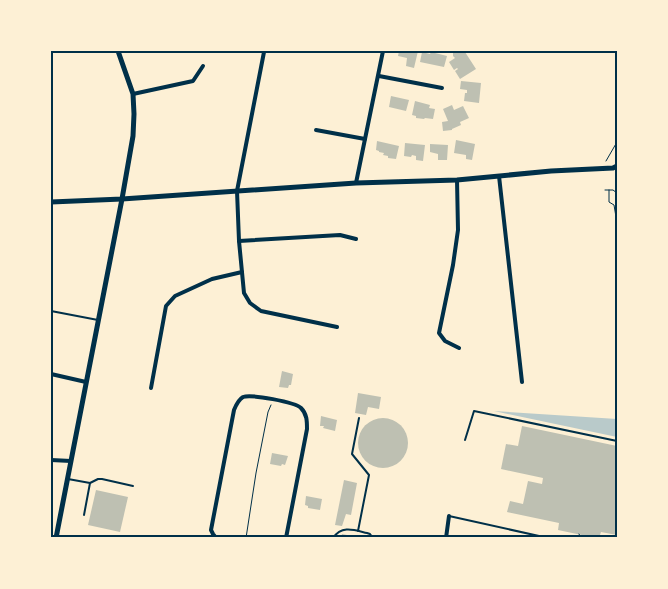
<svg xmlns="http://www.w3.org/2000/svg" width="668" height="589" font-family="'Fira Sans Condensed',sans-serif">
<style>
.green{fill:#b9caca}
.building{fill:#bec0b2}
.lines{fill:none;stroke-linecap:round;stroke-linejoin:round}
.path{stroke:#003049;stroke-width:1}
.service{stroke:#003049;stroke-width:2}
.minor{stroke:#003049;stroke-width:4}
.tertiary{stroke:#003049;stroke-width:5}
.neatline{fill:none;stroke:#003049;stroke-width:2}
</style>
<rect width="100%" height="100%" fill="#fdf0d5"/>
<!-- green -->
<path class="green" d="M494 411 617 419V437Z"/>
<!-- building -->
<g class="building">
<path d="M399 51H418L414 68 406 66 407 58 398 56Z"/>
<path d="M456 51 465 52 476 69 460 79 455 71 458 69 457 68 454 70 449 62 455 58 453 56V53Z"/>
<path d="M422 52 430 54 431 52 447 56 444 67 420 62Z"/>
<path d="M461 81 481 83 479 103 464 101 465 93H467V90L460 89Z"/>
<path d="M391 96 409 100 406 111 389 107Z"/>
<path d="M415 101 430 105 429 108 435 109 433 119 425 118 424 119 416 118V116L412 115Z"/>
<path d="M452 105 454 110 463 106 469 118 460 122 461 125 452 129V130L443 131 442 122 448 121 443 109Z"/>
<path d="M456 140 475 144 472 160 466 159V155L454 153Z"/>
<path d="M377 141 399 146 396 159 388 158V156L383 155 384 153 379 152V151L376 150Z"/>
<path d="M405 143 425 145 423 161 416 160V156L412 155 411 157 404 156Z"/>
<path d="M430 144 448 145 447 160H438V154L430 152Z"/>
<path d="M282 371 293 374 291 385H289L288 388 279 387Z"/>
<path d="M358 393 381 397 379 409 368 407 366 415 355 413Z"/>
<path d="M321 416 337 420 335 431 323 428 324 426H320Z"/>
<circle cx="383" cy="443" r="25"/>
<path d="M522 426 617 446V535L601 532 599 538H596L558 530 559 523 507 512 510 501 523 504 528 481 542 484 543 478 501 469 506 444 518 446Z"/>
<path d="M272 453 288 456 285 465 282 464 281 466 270 464Z"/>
<path d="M344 480 357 483 351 515 346 514 342 526 335 525Z"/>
<path d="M96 490 128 497 120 532 88 525Z"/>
<path d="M306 496 322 499 320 510 308 508V506L305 505Z"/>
<path d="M342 534 357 537V538H341Z"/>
</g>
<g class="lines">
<!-- path -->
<g class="path">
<path d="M606 161 617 142"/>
<path d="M605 190H613L617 193"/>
<path d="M609 190V202L614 205 617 223"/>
<path d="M616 238 617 237"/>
<path d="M579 534 581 538"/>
<path d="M246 538 256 473 268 412 271 405"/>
</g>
<!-- service -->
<g class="service">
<path d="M51 311 98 320"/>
<path d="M465 440 474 411 617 441"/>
<path d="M68 479 90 483 98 479H102L133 486"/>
<path d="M84 515 90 483"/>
<path d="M449 516 548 538"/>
<path d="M358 531 369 475 352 454 359 418"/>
<path d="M333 538C342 525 354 530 367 533L370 534 373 538"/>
</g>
<!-- minor -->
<g class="minor">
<path d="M264 52 237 191 239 241 244 293 250 303 261 311 337 327"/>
<path d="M379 76 442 88"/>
<path d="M133 94 193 81 203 66"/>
<path d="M316 130 365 139"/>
<path d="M499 176 522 382"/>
<path d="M457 180 458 230 453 265 439 333 445 341 459 348"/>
<path d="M356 183 383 51"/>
<path d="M239 241 340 235 356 239"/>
<path d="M51 374 86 382"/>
<path d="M151 388 166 306 175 296 212 279 242 272"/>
<path d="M51 460 71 461"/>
<path d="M216 538 213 534 211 530 234 410C236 405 238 400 243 397 251 394 295 402 301 408 307 414 307 421 307 429L286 538"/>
<path d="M446 538 449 516"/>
</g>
<!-- tertiary -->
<g class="tertiary">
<path d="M51 202 122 199 356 183 457 180 551 171 613 168 617 166"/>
<path d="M56 538 122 199 133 136 134 114 133 94 118 51"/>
</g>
</g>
<!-- border -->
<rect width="668" height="589" fill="none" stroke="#fdf0d5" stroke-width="105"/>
<rect x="52" y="52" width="564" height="484" class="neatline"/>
</svg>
